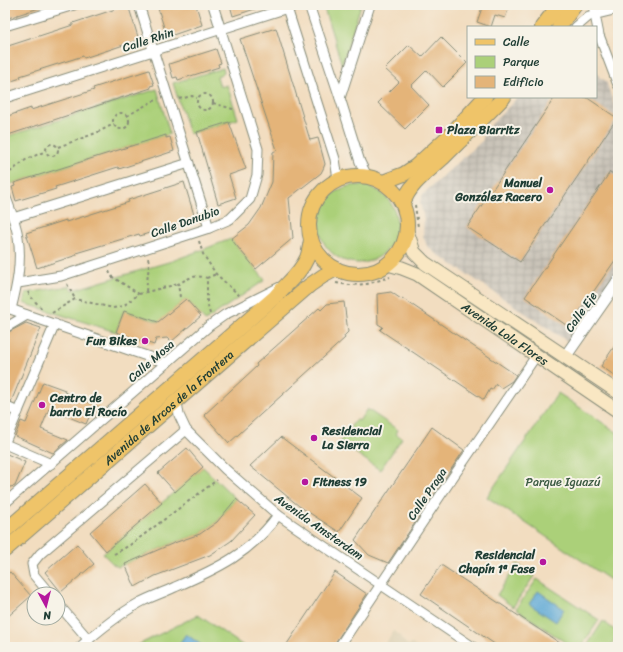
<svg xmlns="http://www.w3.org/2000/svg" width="623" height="652" font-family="Sriracha,sans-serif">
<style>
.built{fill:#ddd0b2}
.industrial{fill:url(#industrial-grid)}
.green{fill:#abd079;stroke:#658656}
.water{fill:#5da8d5;stroke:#3e7284}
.building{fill:#e4b479}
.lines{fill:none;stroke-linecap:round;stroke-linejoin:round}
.minor-casing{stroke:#888d7a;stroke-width:11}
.tertiary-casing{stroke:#888d7a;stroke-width:13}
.secondary-casing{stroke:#888d7a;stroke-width:15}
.primary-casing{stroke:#888d7a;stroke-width:16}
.path{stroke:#888d7a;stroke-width:2;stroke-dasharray:3 3;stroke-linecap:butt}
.minor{stroke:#fff;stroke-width:9}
.tertiary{stroke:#fff;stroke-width:11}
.secondary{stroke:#f9e7c3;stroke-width:13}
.primary{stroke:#efc469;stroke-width:14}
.poi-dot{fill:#b5179e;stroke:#f7f3e8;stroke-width:1.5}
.labels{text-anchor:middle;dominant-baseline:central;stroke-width:4;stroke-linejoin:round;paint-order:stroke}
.street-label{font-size:12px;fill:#1f3d34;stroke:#f7f3e8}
.poi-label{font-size:12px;font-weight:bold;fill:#1f3d34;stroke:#f7f3e8;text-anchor:start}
.park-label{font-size:12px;fill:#3b5a42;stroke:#f7f3e8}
</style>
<defs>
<pattern id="industrial-grid" width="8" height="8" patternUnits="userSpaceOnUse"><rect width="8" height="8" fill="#c9c3b8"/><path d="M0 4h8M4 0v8" fill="none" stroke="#aca89f"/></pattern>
</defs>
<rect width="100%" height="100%" fill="#f7f3e8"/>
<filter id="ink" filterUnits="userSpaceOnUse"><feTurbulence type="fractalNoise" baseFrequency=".025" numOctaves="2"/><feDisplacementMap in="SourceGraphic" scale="8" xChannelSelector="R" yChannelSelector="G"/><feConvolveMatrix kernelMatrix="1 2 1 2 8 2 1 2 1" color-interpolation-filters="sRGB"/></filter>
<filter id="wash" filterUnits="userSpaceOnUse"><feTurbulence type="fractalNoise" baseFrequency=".012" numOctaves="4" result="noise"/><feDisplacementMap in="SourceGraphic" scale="16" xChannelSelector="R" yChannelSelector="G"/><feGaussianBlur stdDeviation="0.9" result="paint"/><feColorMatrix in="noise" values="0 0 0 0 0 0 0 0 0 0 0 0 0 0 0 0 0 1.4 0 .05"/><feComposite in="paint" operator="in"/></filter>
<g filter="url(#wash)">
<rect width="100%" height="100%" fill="#f2ddc0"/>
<!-- built -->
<path class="built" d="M394 631 401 636 402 640 408 645 412 644 417 647H383Z"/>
<!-- industrial -->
<path class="industrial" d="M596 69 599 77 606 81 618 117V276L570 343 434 252 427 246 423 236 424 219 420 202 423 194 483 140V133L518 97H596Z"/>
<!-- green -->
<g class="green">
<path d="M323 5H361L342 65Z"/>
<path d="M223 68 224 73 217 76 220 87 227 85 238 119 189 134 173 83Z"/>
<path d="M157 89 170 134 11 184 5 169V137Z"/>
<circle cx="358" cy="224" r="39"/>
<path d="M231 239 265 280 205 321 186 299 159 322 124 311 116 332 23 303 26 293 70 286 73 290 172 261Z"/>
<path d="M558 393 618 433V585L487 497Z"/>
<path d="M367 409 398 430 396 434 402 438 380 470 340 442 356 419 359 421Z"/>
<path d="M203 467 236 499 217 522 200 534 174 543 118 567 113 564 103 554Z"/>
<path d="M517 564 534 576 513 607 497 595Z"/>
<path d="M537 579 599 620 581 647H572L516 609Z"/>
<path d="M198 615 245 647H204L186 634 177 647H134Z"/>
<path d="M603 621 618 633V635L610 647H586Z"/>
</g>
<!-- water -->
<g class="water">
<path d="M538 591 564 609 556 622 529 604Z"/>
<path d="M186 634 204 647H177Z"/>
</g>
<g id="blocks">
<!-- building -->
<g class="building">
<path d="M5 5H42V7L5 19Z"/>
<path d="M128 5 139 40 84 58 83 56 20 76 21 78 5 83V47L73 25V23Z"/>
<path d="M157 5H196L202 25 167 37Z"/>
<path d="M230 5H260L261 7 233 16Z"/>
<path d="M483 5H510L505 18 495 15 491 27 477 22Z"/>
<path d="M276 28 310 140 318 138 325 164 323 169 321 173 289 198 293 238 256 269 231 239 249 225 261 208 272 182 273 152 277 150 240 39Z"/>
<path d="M441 37 467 63 443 87 427 70 411 86 429 105 405 129 378 103 399 82 385 69 409 45 422 57Z"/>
<path d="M216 49 221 63 218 64 219 67 178 80 177 77 173 78 169 64Z"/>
<path d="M149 70 154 85 150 86 151 88 5 136V117L31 108V110L94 90 93 88Z"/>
<path d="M555 97H586L617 118 520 262 467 227Z"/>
<path d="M229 122 246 169 229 175 236 198 218 204 197 132Z"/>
<path d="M166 135V138L170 137 174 151 119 169 118 167 55 187 56 189 16 201 12 187 15 186 14 183Z"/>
<path d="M610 172 618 177V256L569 327 525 297Z"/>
<path d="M184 182 195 218 140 236 139 234 76 253 77 255 37 268 26 233 66 220V222L129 202 128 200Z"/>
<path d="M391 292 401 299 402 298 516 375 512 381 501 388 496 384 492 390 490 389 484 400 380 330 383 327 378 324 377 294Z"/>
<path d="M186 299 201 316 171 342 167 338 156 339 154 345 116 332 124 311 158 322Z"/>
<path d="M344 302 348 332 344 336 345 338 229 443 204 415 257 366 256 364 319 308 321 310 327 304Z"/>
<path d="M26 323 41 328 11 402 5 400V334Z"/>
<path d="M618 341V378L601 366Z"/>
<path d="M43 382 65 390 64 392 99 407 97 415 94 417 90 415 86 424 49 409 41 429 68 440 53 453 15 436 21 421 26 423Z"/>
<path d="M432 427 464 450 388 563 369 555 355 540Z"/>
<path d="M281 437 362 498 339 532 299 506 250 466Z"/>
<path d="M187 448 203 467 175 492 158 473Z"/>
<path d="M7 454 25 462 15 486 5 488V460Z"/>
<path d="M145 484 162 503 106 551 90 532Z"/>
<path d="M236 499 255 515 231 541 210 555 155 576 135 587 125 564 174 543 200 534 217 522Z"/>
<path d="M77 544 94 564 61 592 45 572Z"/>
<path d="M441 565 566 647H499L421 594Z"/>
<path d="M10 572 31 596 5 619V576Z"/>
<path d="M335 572 367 594 333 646 332 647H285Z"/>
</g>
</g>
</g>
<g filter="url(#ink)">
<use href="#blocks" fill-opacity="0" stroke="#888d7a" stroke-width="1"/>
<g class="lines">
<defs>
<g id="minor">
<path d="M139 5 209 228"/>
<path d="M286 5 335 159 338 179"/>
<path d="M309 5 340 98 360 162 367 176"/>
<path d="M593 5 599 35 618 85"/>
<path d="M5 26 74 5"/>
<path d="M576 27 589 16 618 9"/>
<path d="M5 98 297 5"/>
<path d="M340 98 370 5"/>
<path d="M5 195C10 209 16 223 18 237 22 262 17 286 11 309"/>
<path d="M13 218 189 163"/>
<path d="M18 283 61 276 209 228 230 219 250 199 257 175 258 149 213 5"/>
<path d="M5 307 27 315 167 363"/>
<path d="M5 328 27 315"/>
<path d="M177 402 179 415 186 430 225 469 278 515 473 647"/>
<path d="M5 406 18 412"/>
<path d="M5 442 55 324"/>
<path d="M5 444 51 464"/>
<path d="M5 503 209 326 226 314 280 287"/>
<path d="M50 594 34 575 32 564 40 554 186 430"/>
<path d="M58 604 89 640"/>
<path d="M80 647C98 631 118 615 139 603 150 597 163 593 175 587 217 569 251 553 278 515"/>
<path d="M339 647 442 493 536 356"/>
</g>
<path id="tertiary" d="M565 357 618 281"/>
<g id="secondary">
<path d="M407 231 414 252 425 263 618 392"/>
<path id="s1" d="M388 264 402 268 417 274 618 411"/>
</g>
<g id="primary">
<path d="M542 27 559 5"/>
<path d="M559 27 575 5"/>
<circle cx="358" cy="225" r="49"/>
<path d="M383 182 404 174 416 166 451 134 485 97"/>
<path d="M403 204C409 184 428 172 443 158 463 138 484 118 504 97"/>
<path d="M5 531 275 297C286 284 300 274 307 258 309 253 310 246 311 240"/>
<path id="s2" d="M5 550 310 285 323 276 336 269"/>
</g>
</defs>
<!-- minor casing -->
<use href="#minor" class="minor-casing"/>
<!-- tertiary casing -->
<use href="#tertiary" class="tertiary-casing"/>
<!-- secondary casing -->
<use href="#secondary" class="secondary-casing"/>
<!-- primary casing -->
<use href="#primary" class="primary-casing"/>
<!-- path -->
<g class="path">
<circle cx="205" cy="102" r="8"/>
<path d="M179 99 192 96 197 98"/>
<path d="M213 103 236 110"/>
<circle cx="121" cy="121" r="8"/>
<path d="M127 116 153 101 159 100"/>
<circle cx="52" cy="150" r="6"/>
<path d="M58 147 96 133 114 124"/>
<path d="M5 176 27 159 46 151"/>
<path d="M415 205 418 227"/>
<path d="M199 241 203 254 216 274 240 296"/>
<path d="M109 271 111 276 139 294"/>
<path d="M336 283 349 285 367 284 390 277"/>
<path d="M67 284 75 299"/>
<path d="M146 291 149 265 148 257"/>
<path d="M28 292 31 297 43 310"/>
<path d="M180 297 178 284C189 278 194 274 207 278"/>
<path d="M52 313 75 299 113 308 123 306 139 294 178 284"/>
<path d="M210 314 207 302V278L216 274"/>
<path d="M114 554 130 545 217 480"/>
</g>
<!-- minor -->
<use href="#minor" class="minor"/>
<!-- tertiary -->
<use href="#tertiary" class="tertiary"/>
<!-- secondary -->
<use href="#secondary" class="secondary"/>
<!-- primary -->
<use href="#primary" class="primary"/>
</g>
</g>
<!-- markers -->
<g class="poi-dot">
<rect x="435" y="126" width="8" height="8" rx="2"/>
<circle cx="550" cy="190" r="4"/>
<circle cx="145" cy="341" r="4"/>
<circle cx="42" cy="405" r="4"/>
<circle cx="314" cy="438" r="4"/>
<circle cx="305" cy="482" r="4"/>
<circle cx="543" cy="562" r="4"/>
</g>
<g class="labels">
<!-- street labels -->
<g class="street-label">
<text transform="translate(148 40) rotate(-18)">Calle Rhin</text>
<text transform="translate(185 222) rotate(-19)">Calle Danubio</text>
<text transform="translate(581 312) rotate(-55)">Calle Eje</text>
<text stroke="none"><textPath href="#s1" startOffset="137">Avenida Lola Flores</textPath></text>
<text transform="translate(151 361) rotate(-41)">Calle Mosa</text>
<text stroke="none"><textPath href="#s2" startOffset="217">Avenida de Arcos de la Frontera</textPath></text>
<text transform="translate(427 494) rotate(-56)">Calle Praga</text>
<text transform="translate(319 527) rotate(35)">Avenida Amsterdam</text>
</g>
<!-- poi labels -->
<g class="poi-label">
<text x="447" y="130">Plaza Biarritz</text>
<text x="542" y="183" text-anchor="end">Manuel<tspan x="542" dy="14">González Racero</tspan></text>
<text x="137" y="341" text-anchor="end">Fun Bikes</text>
<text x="50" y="398">Centro de<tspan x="50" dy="14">barrio El Rocío</tspan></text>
<text x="322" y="431">Residencial<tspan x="322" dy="14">La Sierra</tspan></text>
<text x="313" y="482">Fitness 19</text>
<text x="535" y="555" text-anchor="end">Residencial<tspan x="535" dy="14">Chapín 1ª Fase</tspan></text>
</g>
<!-- park labels -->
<g class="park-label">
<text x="563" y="482">Parque Iguazú</text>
</g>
</g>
<!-- margin -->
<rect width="623" height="652" fill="none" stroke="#f7f3e8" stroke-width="20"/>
<!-- legend -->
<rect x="467" y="26" width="130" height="72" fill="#f7f3e8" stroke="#a1aaa0"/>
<rect x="475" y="39" width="20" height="6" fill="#efc469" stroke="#a1aaa0"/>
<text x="503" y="46" font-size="12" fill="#1f3d34">Calle</text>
<rect x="475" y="56" width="20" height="12" fill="#abd079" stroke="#a1aaa0"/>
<text x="503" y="66" font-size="12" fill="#1f3d34">Parque</text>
<rect x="475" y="76" width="20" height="12" fill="#e4b479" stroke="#a1aaa0"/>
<text x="503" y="86" font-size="12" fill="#1f3d34">Edificio</text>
<!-- north arrow -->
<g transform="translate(46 606) rotate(173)"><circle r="19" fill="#f7f3e8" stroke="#a1aaa0"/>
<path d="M0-3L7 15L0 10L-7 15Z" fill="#b5179e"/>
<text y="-6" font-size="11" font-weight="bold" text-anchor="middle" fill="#1f3d34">N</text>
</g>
</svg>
